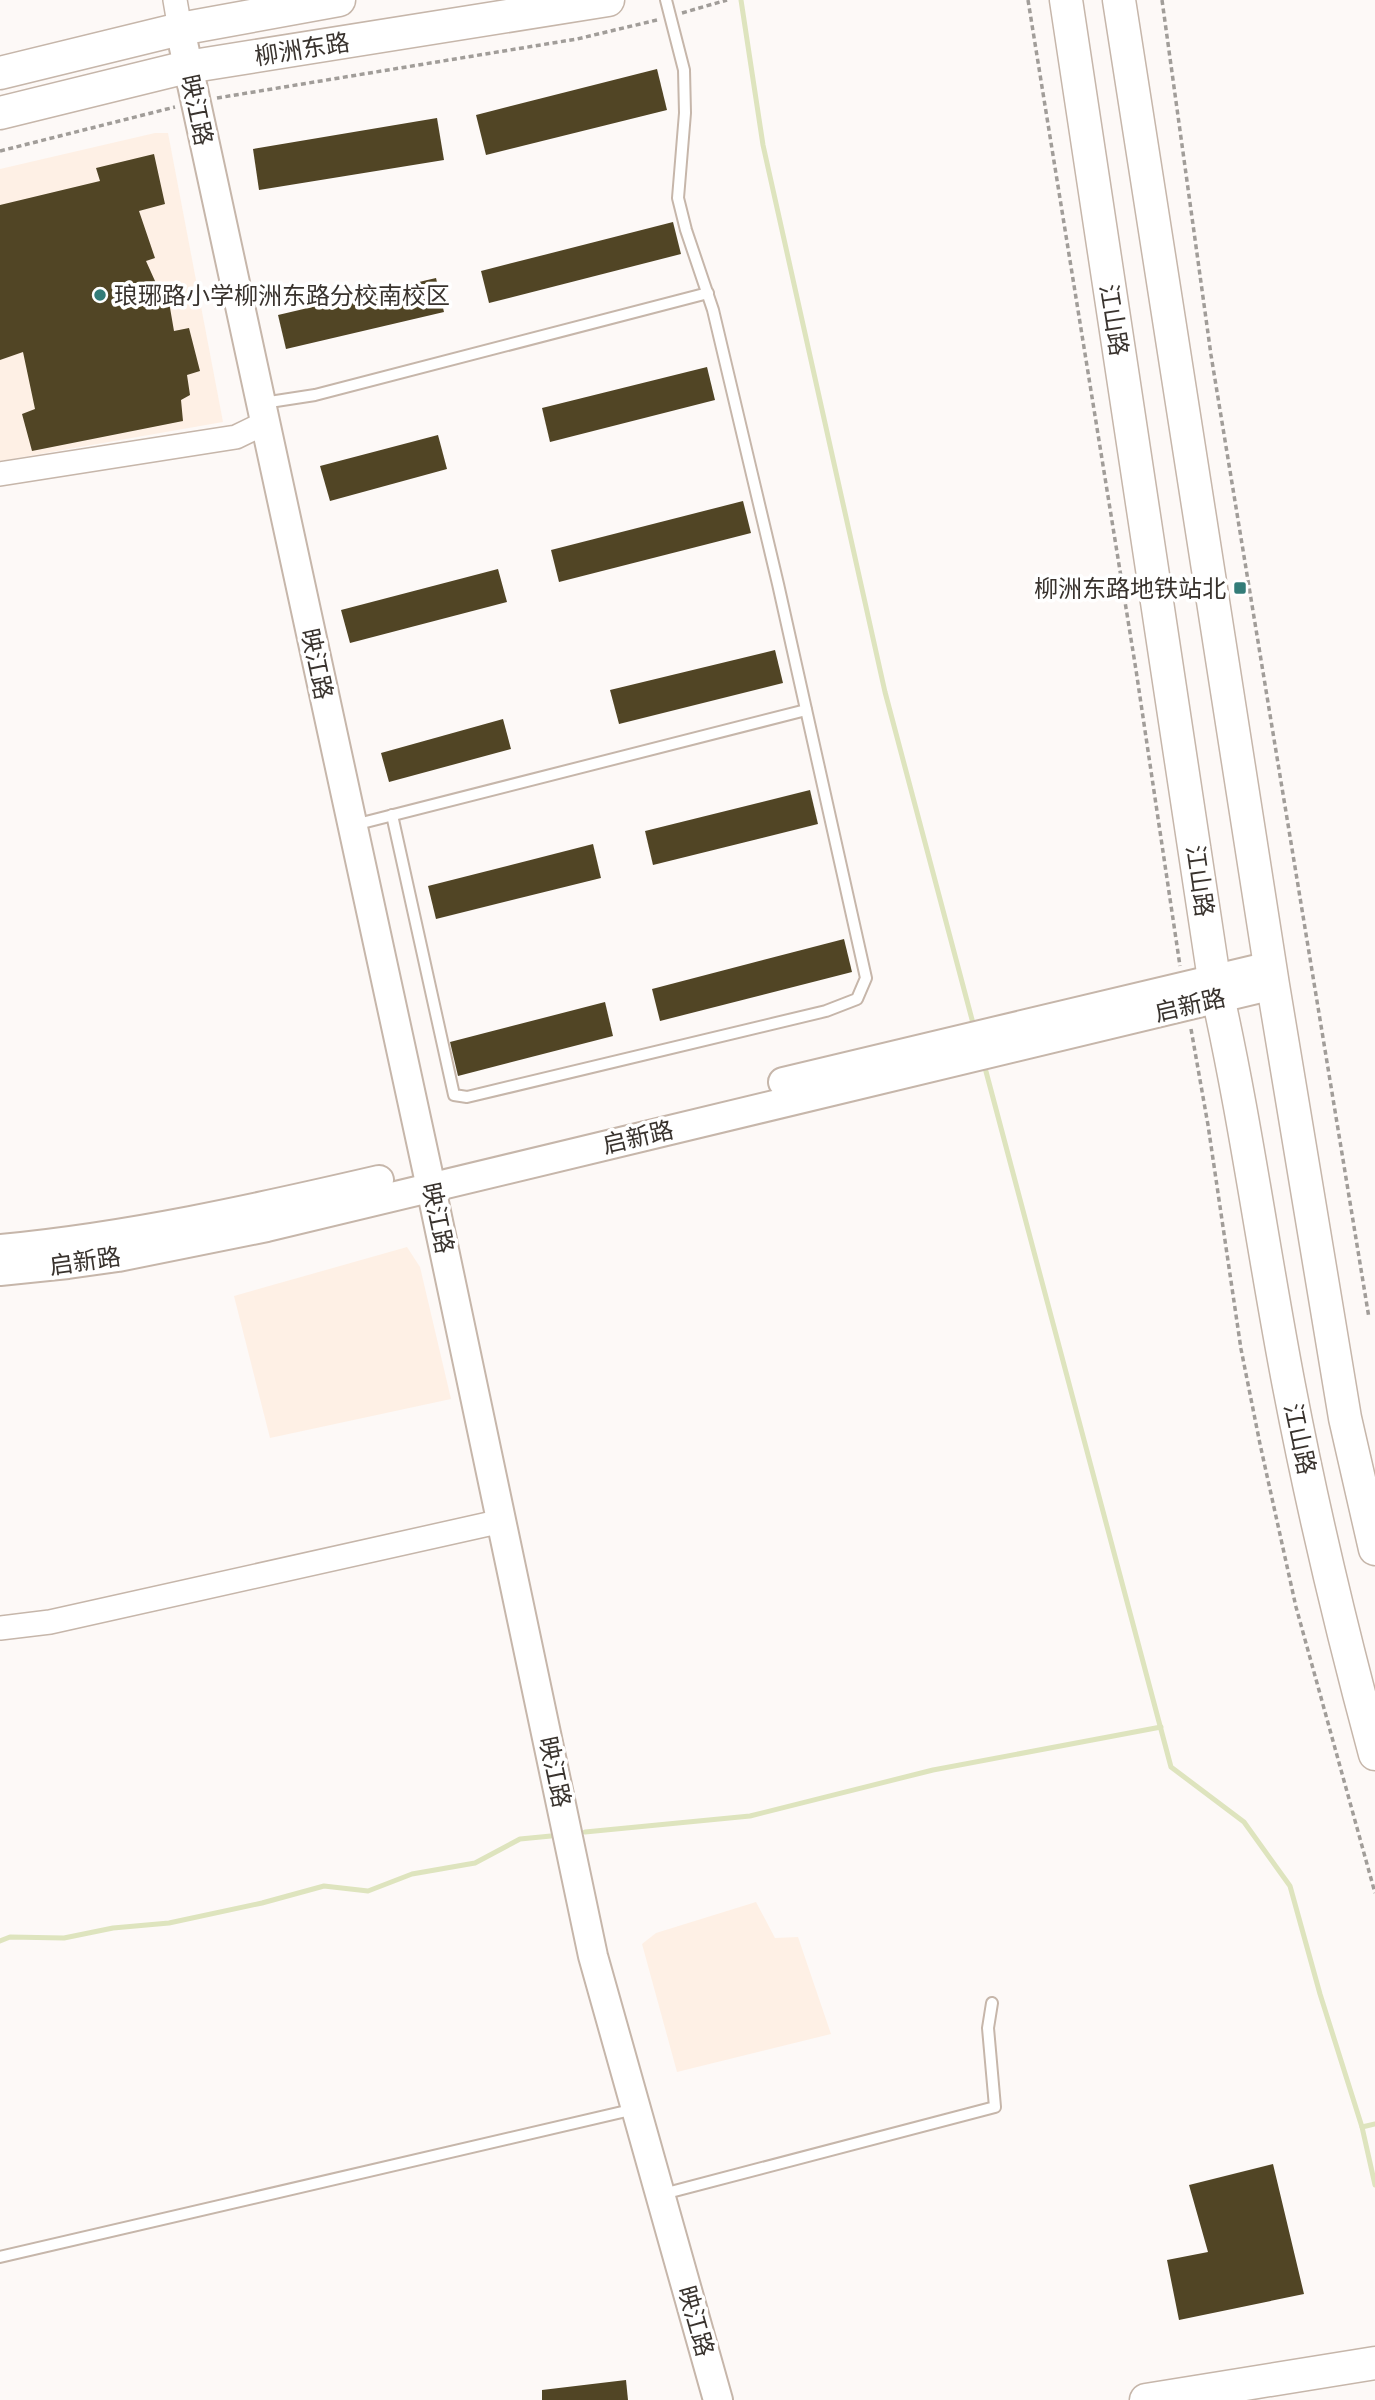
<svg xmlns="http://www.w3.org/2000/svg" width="1375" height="2400" font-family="Raleway,'Noto Sans SC',sans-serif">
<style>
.built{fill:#fef0e5}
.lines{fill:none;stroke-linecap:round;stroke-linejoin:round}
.stream{stroke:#dee4be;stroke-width:5}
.building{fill:#514525}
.service-casing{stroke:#c6b6aa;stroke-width:14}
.minor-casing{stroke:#c6b6aa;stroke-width:26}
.tertiary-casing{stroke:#c6b6aa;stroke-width:32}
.secondary-casing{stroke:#c6b6aa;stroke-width:35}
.path{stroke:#a19d99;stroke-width:3.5;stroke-dasharray:5 3.5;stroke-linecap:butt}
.service{stroke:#fff;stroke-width:10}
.minor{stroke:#fff;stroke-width:23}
.tertiary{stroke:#fff;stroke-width:28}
.secondary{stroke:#fff;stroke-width:32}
.poi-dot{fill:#337c78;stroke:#fff;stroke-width:2.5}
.labels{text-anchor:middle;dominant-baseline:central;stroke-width:7;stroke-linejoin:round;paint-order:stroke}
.street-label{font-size:24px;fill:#39332e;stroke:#fff}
.poi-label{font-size:24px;fill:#39332e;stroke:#fff;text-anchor:start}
</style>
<rect width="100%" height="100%" fill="#fdf9f7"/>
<!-- built -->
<g class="built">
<path d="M155 133H168L223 422 0 461V169Z"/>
<path d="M407 1247 420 1267 451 1399 270 1438 234 1296Z"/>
<path d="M756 1902 775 1938 798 1937 831 2034 677 2072 642 1944 656 1933Z"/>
</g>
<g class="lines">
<!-- stream -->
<g class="stream">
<path d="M741 0 763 145 885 692 974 1027"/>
<path d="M984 1064 1171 1767 1244 1822 1290 1886 1320 1994 1362 2127 1375 2185"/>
<path d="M585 1832 750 1816 933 1770 1161 1727"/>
<path d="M0 1941 10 1937 64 1938 113 1928 169 1923 262 1903 324 1886 368 1891 412 1874 475 1863 520 1839 551 1836"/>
<path d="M1362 2127 1375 2124"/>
</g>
</g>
<!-- building -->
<g class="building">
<path d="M657 69 667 110 486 155 476 115Z"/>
<path d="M437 118 444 160 259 190 253 149Z"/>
<path d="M154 154 165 204 139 211 155 258 146 261 155 281 159 300 169 302 174 331 189 328 200 371 187 375 190 395 181 400 183 421 32 451 22 414 35 409 23 352 0 360V205L100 181 96 168Z"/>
<path d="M673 222 681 254 489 303 481 271Z"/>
<path d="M436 278 444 312 286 349 278 315Z"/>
<path d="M707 367 715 400 550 442 542 408Z"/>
<path d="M438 435 447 469 330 501 320 466Z"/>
<path d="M743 501 751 533 559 582 551 550Z"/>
<path d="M498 569 507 602 350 643 341 610Z"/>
<path d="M775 650 783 683 619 724 610 690Z"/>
<path d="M503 719 511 749 389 782 381 753Z"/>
<path d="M810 790 818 824 653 865 645 831Z"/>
<path d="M593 844 601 878 436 919 428 886Z"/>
<path d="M844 939 852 972 660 1021 652 989Z"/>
<path d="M605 1002 613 1036 458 1076 450 1042Z"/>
<path d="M1273 2164 1304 2294 1179 2320 1167 2260 1208 2252 1189 2185Z"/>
<path d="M626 2380 628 2400H542V2390Z"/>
</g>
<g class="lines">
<defs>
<g id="service">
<path d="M263 403 315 395 708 293"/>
<path d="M392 815 454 1095 467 1097 826 1011 857 999 866 978 778 584 713 310 686 230 678 198 685 113 684 70 666 0"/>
<path d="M354 825 806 710"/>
<path d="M663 2194 995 2107 988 2028 992 2003"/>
<path d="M0 2257 635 2109"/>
</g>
<g id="minor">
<path d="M175 0 180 29"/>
<path d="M0 474 236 437 265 423"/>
<path d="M0 1628 50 1622 502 1521"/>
</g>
<g id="tertiary">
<path d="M180 29 427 1169 593 1956 718 2400"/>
<path d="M783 1082 1270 966"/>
<path d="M0 1249C128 1237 254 1209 379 1180"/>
<path d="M0 1271 68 1264 118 1257 267 1227 1273 985"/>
</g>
<g id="secondary">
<path d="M1066 0 1214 979C1245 1114 1263 1251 1289 1386 1313 1511 1342 1632 1375 1754"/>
<path d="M1119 0 1273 985 1345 1418 1375 1549"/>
<path d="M0 73 180 29 339 0"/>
<path d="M0 113 187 67 608 0"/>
<path d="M1146 2400 1375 2363"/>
</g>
</defs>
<!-- service casing -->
<use href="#service" class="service-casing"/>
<!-- minor casing -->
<use href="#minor" class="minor-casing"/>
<!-- tertiary casing -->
<use href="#tertiary" class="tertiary-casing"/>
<!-- secondary casing -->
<use href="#secondary" class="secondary-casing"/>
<!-- path -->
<g class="path">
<path d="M1028 0 1136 670 1180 966"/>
<path d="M1162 0 1211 355 1369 1318"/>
<path d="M682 13 727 0"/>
<path d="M217 98 577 39 657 20"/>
<path d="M0 151 175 107"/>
<path d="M1191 1029 1208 1125 1241 1349 1260 1444 1296 1607 1375 1893"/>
</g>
<!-- service -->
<use href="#service" class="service"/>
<!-- minor -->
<use href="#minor" class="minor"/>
<!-- tertiary -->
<use href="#tertiary" class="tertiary"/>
<!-- secondary -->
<use href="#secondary" class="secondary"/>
</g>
<!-- markers -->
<g class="poi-dot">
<circle cx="100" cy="295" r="7"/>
<rect x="1233" y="581" width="14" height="14" rx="3.5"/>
</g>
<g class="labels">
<!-- street labels -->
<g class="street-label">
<text transform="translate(302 49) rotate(-9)">柳洲东路</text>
<text transform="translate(197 110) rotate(78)">映江路</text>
<text transform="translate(1114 320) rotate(81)">江山路</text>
<text transform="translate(317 664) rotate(78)">映江路</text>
<text transform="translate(1200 881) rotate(82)">江山路</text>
<text transform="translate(1190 1005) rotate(-13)">启新路</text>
<text transform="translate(638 1137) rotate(-13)">启新路</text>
<text transform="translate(438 1218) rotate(78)">映江路</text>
<text transform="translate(85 1261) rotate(-8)">启新路</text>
<text transform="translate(1300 1439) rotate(78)">江山路</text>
<text transform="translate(555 1772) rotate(78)">映江路</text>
<text transform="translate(696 2321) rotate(74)">映江路</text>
</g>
<!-- poi labels -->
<g class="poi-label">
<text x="114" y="295">琅琊路小学柳洲东路分校南校区</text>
<text x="1226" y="588" text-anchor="end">柳洲东路地铁站北</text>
</g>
</g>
</svg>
